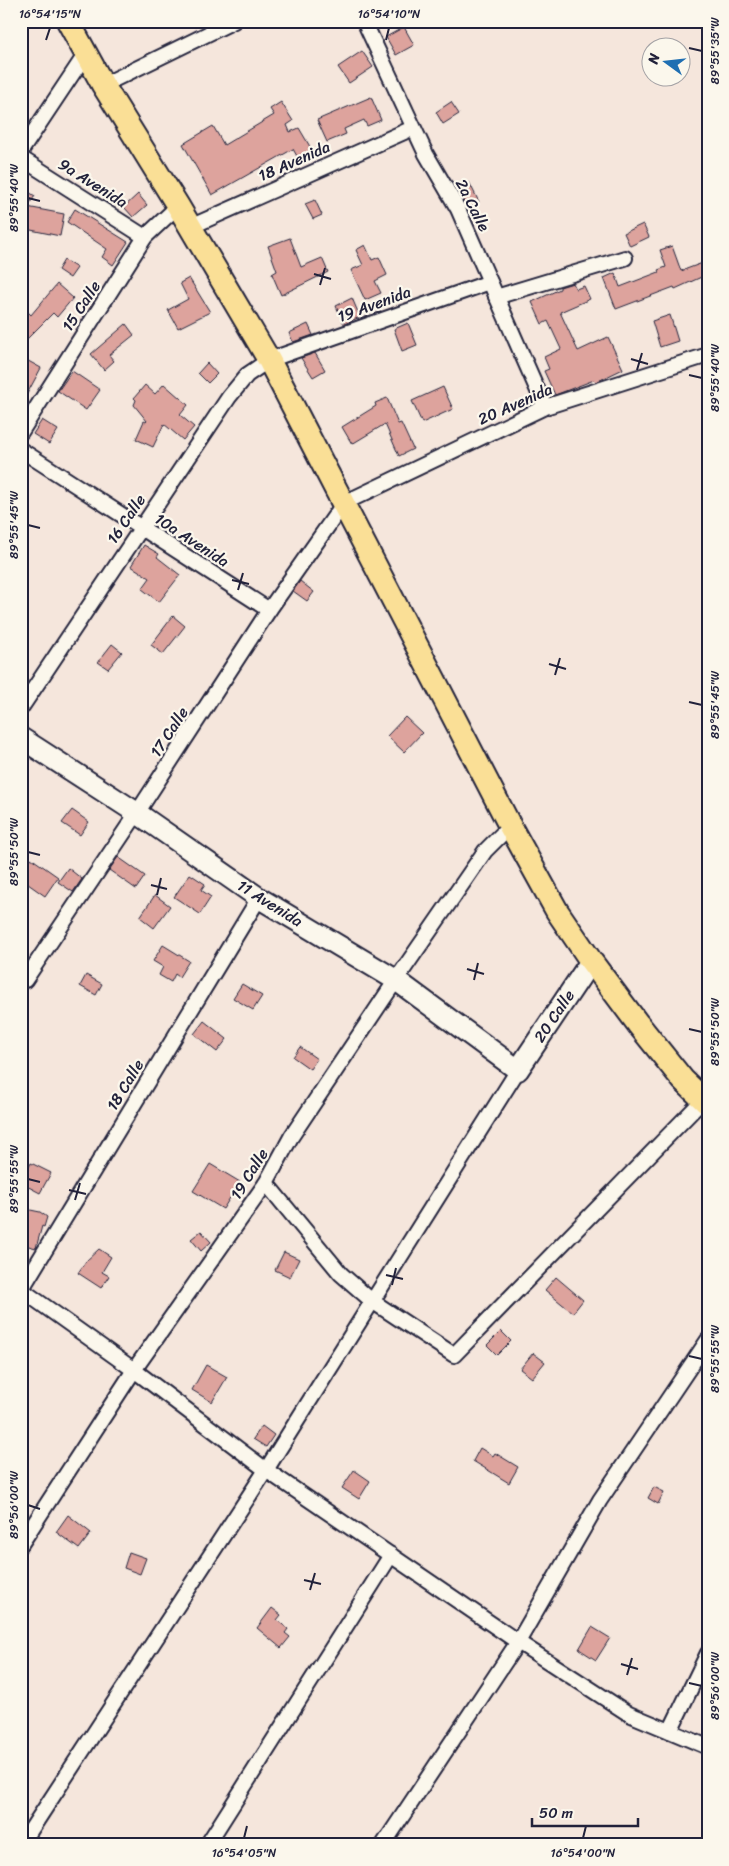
<svg xmlns="http://www.w3.org/2000/svg" width="729" height="1866" font-family="Sriracha,sans-serif">
<style>
.building{fill:#dda39d;stroke:#22223b}
.lines{fill:none;stroke-linecap:round;stroke-linejoin:round}
.street-casing{stroke:#22223b;stroke-width:18}
.secondary-casing{stroke:#22223b;stroke-width:24}
.primary-casing{stroke:#22223b;stroke-width:26}
.street{stroke:#fbf7ec;stroke-width:14}
.secondary{stroke:#fbf7ec;stroke-width:20}
.primary{stroke:#fadf96;stroke-width:22}
.ticks{fill:none;stroke:#22223b;stroke-width:2}
.labels{text-anchor:middle;dominant-baseline:central;stroke-width:4.5;stroke-linejoin:round;paint-order:stroke}
.street-label{font-size:16px;fill:#22223b;stroke:#fbf7ec}
.neatline{fill:none;stroke:#22223b;stroke-width:2}
.ticks-label{font-size:12px;text-anchor:middle;fill:#22223b}
</style>
<rect width="100%" height="100%" fill="#f5e6dc"/>
<filter id="ink" filterUnits="userSpaceOnUse"><feTurbulence type="fractalNoise" baseFrequency=".02" numOctaves="2"/><feDisplacementMap in="SourceGraphic" scale="10" xChannelSelector="R" yChannelSelector="G"/><feConvolveMatrix kernelMatrix="1 2 1 2 8 2 1 2 1" color-interpolation-filters="sRGB"/></filter>
<g filter="url(#ink)">
<!-- building -->
<g class="building">
<path d="M404 27 414 45 396 55 386 37Z"/>
<path d="M362 51 373 67 349 83 338 67Z"/>
<path d="M371 97 381 120 367 126 364 120 344 129 346 134 327 142 317 120Z"/>
<path d="M281 102 293 121 287 125 290 132 299 128 312 150 298 158 293 149 212 195 183 144 213 126 224 145 274 115 270 109Z"/>
<path d="M451 102 459 114 443 124 436 112Z"/>
<path d="M469 182 479 202 467 209 456 188Z"/>
<path d="M21 187 35 196 27 207 64 214 60 236 21 228Z"/>
<path d="M138 194 147 205 133 217 124 207Z"/>
<path d="M315 200 322 215 313 219 305 204Z"/>
<path d="M75 209 128 242 113 265 102 257 107 249 67 222Z"/>
<path d="M643 224 649 237 630 246 624 233Z"/>
<path d="M290 238 301 267 322 258 328 272 281 295 272 274 277 271 268 246Z"/>
<path d="M365 245 372 260 379 257 387 275 375 281 381 293 365 300 351 270 363 265 356 250Z"/>
<path d="M672 246 681 271 708 261V274L675 289 674 287 616 309 604 278 615 273 620 287 659 272 658 270 666 267 660 250Z"/>
<path d="M64 260 77 268 70 278 58 270Z"/>
<path d="M189 278 210 312 178 328 168 310 188 299 180 283Z"/>
<path d="M573 283 576 289 584 286 590 299 560 312 578 351 608 337 623 369 596 382 594 380 555 395 544 371 549 369 544 357 561 349 548 321 542 324 532 302 560 289V287Z"/>
<path d="M57 284 73 298 57 317 53 313 21 345V305L31 315Z"/>
<path d="M352 298 360 317 344 324 336 306Z"/>
<path d="M670 315 678 341 660 347 652 321Z"/>
<path d="M408 323 417 345 402 351 394 329Z"/>
<path d="M126 324 134 335 109 355 114 361 104 370 91 354Z"/>
<path d="M308 324 313 335 293 342 289 333Z"/>
<path d="M315 353 325 370 313 377 301 358Z"/>
<path d="M21 357 41 368 21 405Z"/>
<path d="M207 363 217 374 208 383 198 373Z"/>
<path d="M72 371 100 390 86 410 58 391Z"/>
<path d="M164 384 188 405 180 415 194 427 183 440 164 424 153 447 136 439 144 421 146 422 147 421 134 405 136 400 134 398 145 385 155 394Z"/>
<path d="M443 387 453 409 422 423 412 401Z"/>
<path d="M387 398 398 424 401 423 413 449 399 456 385 424 352 444 342 427 376 406 375 403Z"/>
<path d="M42 420 58 430 49 444 33 434Z"/>
<path d="M144 545 159 554 157 557 180 575 159 602 142 589 150 578 131 566Z"/>
<path d="M300 581 314 592 307 601 293 591Z"/>
<path d="M173 616 185 626 163 654 151 645Z"/>
<path d="M112 644 122 652 108 669 98 662Z"/>
<path d="M405 717 422 733 404 752 387 736Z"/>
<path d="M72 810 89 822 80 835 62 823Z"/>
<path d="M118 857 145 876 136 889 109 870Z"/>
<path d="M31 858 58 877 45 896 21 879V872Z"/>
<path d="M68 868 82 879 73 892 58 882Z"/>
<path d="M190 874 205 884 201 890 211 897 200 914 174 897Z"/>
<path d="M155 895 170 906 154 928 140 917Z"/>
<path d="M163 945 189 961 179 977 175 974 171 982 159 975 163 967 153 961Z"/>
<path d="M86 975 102 984 96 995 80 986Z"/>
<path d="M242 984 262 996 253 1010 233 998Z"/>
<path d="M204 1021 227 1039 217 1052 194 1034Z"/>
<path d="M300 1047 317 1059 310 1069 293 1057Z"/>
<path d="M31 1163 51 1173 40 1193 21 1183Z"/>
<path d="M210 1164 240 1182 223 1209 193 1191Z"/>
<path d="M21 1208 40 1212 47 1217 44 1227 42 1226 36 1248 21 1244Z"/>
<path d="M201 1231 211 1242 201 1251 191 1239Z"/>
<path d="M99 1249 111 1257 102 1272 109 1276 101 1288 78 1273 86 1261Z"/>
<path d="M284 1252 299 1259 290 1277 275 1270Z"/>
<path d="M556 1277 583 1300 573 1313 545 1290Z"/>
<path d="M501 1331 511 1341 497 1355 487 1345Z"/>
<path d="M533 1353 545 1362 532 1378 520 1369Z"/>
<path d="M206 1365 227 1377 212 1402 192 1390Z"/>
<path d="M262 1426 274 1435 266 1447 253 1439Z"/>
<path d="M480 1448 493 1456 495 1453 518 1467 509 1483 473 1461Z"/>
<path d="M354 1470 370 1481 359 1499 342 1488Z"/>
<path d="M654 1487 664 1492 658 1504 648 1498Z"/>
<path d="M68 1515 91 1533 79 1549 56 1532Z"/>
<path d="M129 1552 146 1558 140 1574 124 1568Z"/>
<path d="M272 1608 281 1615 277 1620 288 1629 285 1633 290 1637 281 1648 257 1628Z"/>
<path d="M592 1627 610 1638 596 1660 579 1649Z"/>
</g>
<g class="lines">
<defs>
<g id="street">
<path d="M364 21 426 154 458 209 545 407"/>
<path d="M103 85 234 21"/>
<path d="M21 151 85 55"/>
<path d="M21 158 145 237"/>
<path d="M190 227 413 128"/>
<path d="M496 297 625 258"/>
<path d="M21 432 145 237 178 206"/>
<path d="M21 450 269 610"/>
<path d="M21 708 229 397 247 375 269 360 490 282"/>
<path d="M25 980 137 813 269 610 344 503 545 407 708 355"/>
<path d="M266 1183 341 1274 372 1301 454 1355 703 1100"/>
<path d="M21 1290 259 898"/>
<path d="M22 1290 134 1370 266 1470 518 1642 629 1714 708 1747"/>
<path d="M21 1544 134 1370 266 1183 291 1137 396 980 485 851 510 826"/>
<path d="M670 1731 708 1653"/>
<path d="M21 1845 266 1470 518 1070"/>
<path d="M207 1845 391 1555"/>
<path d="M383 1845 518 1642 600 1500 708 1340"/>
</g>
<path id="secondary" d="M21 738 137 813 259 898 396 980 518 1070 591 961"/>
<path id="primary" d="M68 21 103 85 178 206 269 360 510 826 557 911 591 961 638 1024 683 1080 708 1104"/>
</defs>
<!-- street casing -->
<use href="#street" class="street-casing"/>
<!-- secondary casing -->
<use href="#secondary" class="secondary-casing"/>
<!-- primary casing -->
<use href="#primary" class="primary-casing"/>
<!-- street -->
<use href="#street" class="street"/>
<!-- secondary -->
<use href="#secondary" class="secondary"/>
<!-- primary -->
<use href="#primary" class="primary"/>
</g>
</g>
<!-- ticks -->
<path class="ticks" d="M46 40 50 28M386 40 389 28M689 48 702 51M28 198 40 201M314 274 331 279M320 285 325 268M631 359 648 364M637 370 642 353M689 375 702 378M28 525 40 528M232 580 249 584M238 590 243 573M549 664 566 669M555 675 560 658M689 702 702 705M28 852 40 855M151 885 167 889M157 895 161 878M467 969 484 974M474 980 478 963M689 1029 702 1032M28 1179 40 1182M69 1190 86 1194M75 1200 80 1183M386 1275 403 1279M392 1285 396 1268M689 1356 702 1359M28 1505 40 1509M304 1580 321 1584M310 1590 315 1573M621 1664 638 1669M627 1675 632 1658M689 1683 702 1686M244 1838 247 1826M583 1838 586 1826"/>
<g class="labels">
<!-- street labels -->
<g class="street-label">
<text transform="translate(294 161) rotate(-24)">18 Avenida</text>
<text transform="translate(93 183) rotate(32)">9a Avenida</text>
<text transform="translate(473 205) rotate(63)">2a Calle</text>
<text transform="translate(374 304) rotate(-20)">19 Avenida</text>
<text transform="translate(81 306) rotate(-57)">15 Calle</text>
<text transform="translate(515 404) rotate(-24)">20 Avenida</text>
<text transform="translate(126 519) rotate(-56)">16 Calle</text>
<text transform="translate(192 540) rotate(33)">10a Avenida</text>
<text transform="translate(169 732) rotate(-57)">17 Calle</text>
<text transform="translate(270 903) rotate(32)">11 Avenida</text>
<text transform="translate(554 1016) rotate(-56)">20 Calle</text>
<text transform="translate(125 1085) rotate(-59)">18 Calle</text>
<text transform="translate(249 1174) rotate(-58)">19 Calle</text>
</g>
</g>
<!-- margin -->
<rect width="729" height="1866" fill="none" stroke="#fbf7ec" stroke-width="55"/>
<!-- north arrow -->
<g transform="translate(666 62) rotate(285)"><circle r="24" fill="#fbf7ec" stroke="#a4a2a5"/>
<path d="M0-4L9 19L0 12L-9 19Z" fill="#1f6fb2"/>
<text y="-8" font-size="14" font-weight="bold" text-anchor="middle" fill="#22223b">N</text>
</g>
<!-- scale -->
<path d="M532 1818v8h106v-8" fill="none" stroke="#22223b" stroke-width="2.5"/>
<text x="539" y="1818" font-size="15" fill="#22223b" stroke="#fbf7ec" stroke-width="4" paint-order="stroke">50 m</text>
<rect x="28" y="28" width="674" height="1810" class="neatline"/>
<g class="ticks-label">
<text x="50" y="18">16°54'15"N</text>
<text x="389" y="18">16°54'10"N</text>
<text transform="translate(715 51) rotate(-90)" y="4">89°55'35"W</text>
<text transform="translate(14 198) rotate(-90)" y="4">89°55'40"W</text>
<text transform="translate(715 378) rotate(-90)" y="4">89°55'40"W</text>
<text transform="translate(14 525) rotate(-90)" y="4">89°55'45"W</text>
<text transform="translate(715 705) rotate(-90)" y="4">89°55'45"W</text>
<text transform="translate(14 852) rotate(-90)" y="4">89°55'50"W</text>
<text transform="translate(715 1032) rotate(-90)" y="4">89°55'50"W</text>
<text transform="translate(14 1179) rotate(-90)" y="4">89°55'55"W</text>
<text transform="translate(715 1359) rotate(-90)" y="4">89°55'55"W</text>
<text transform="translate(14 1505) rotate(-90)" y="4">89°56'00"W</text>
<text transform="translate(715 1686) rotate(-90)" y="4">89°56'00"W</text>
<text x="244" y="1857">16°54'05"N</text>
<text x="583" y="1857">16°54'00"N</text>
</g>
</svg>
